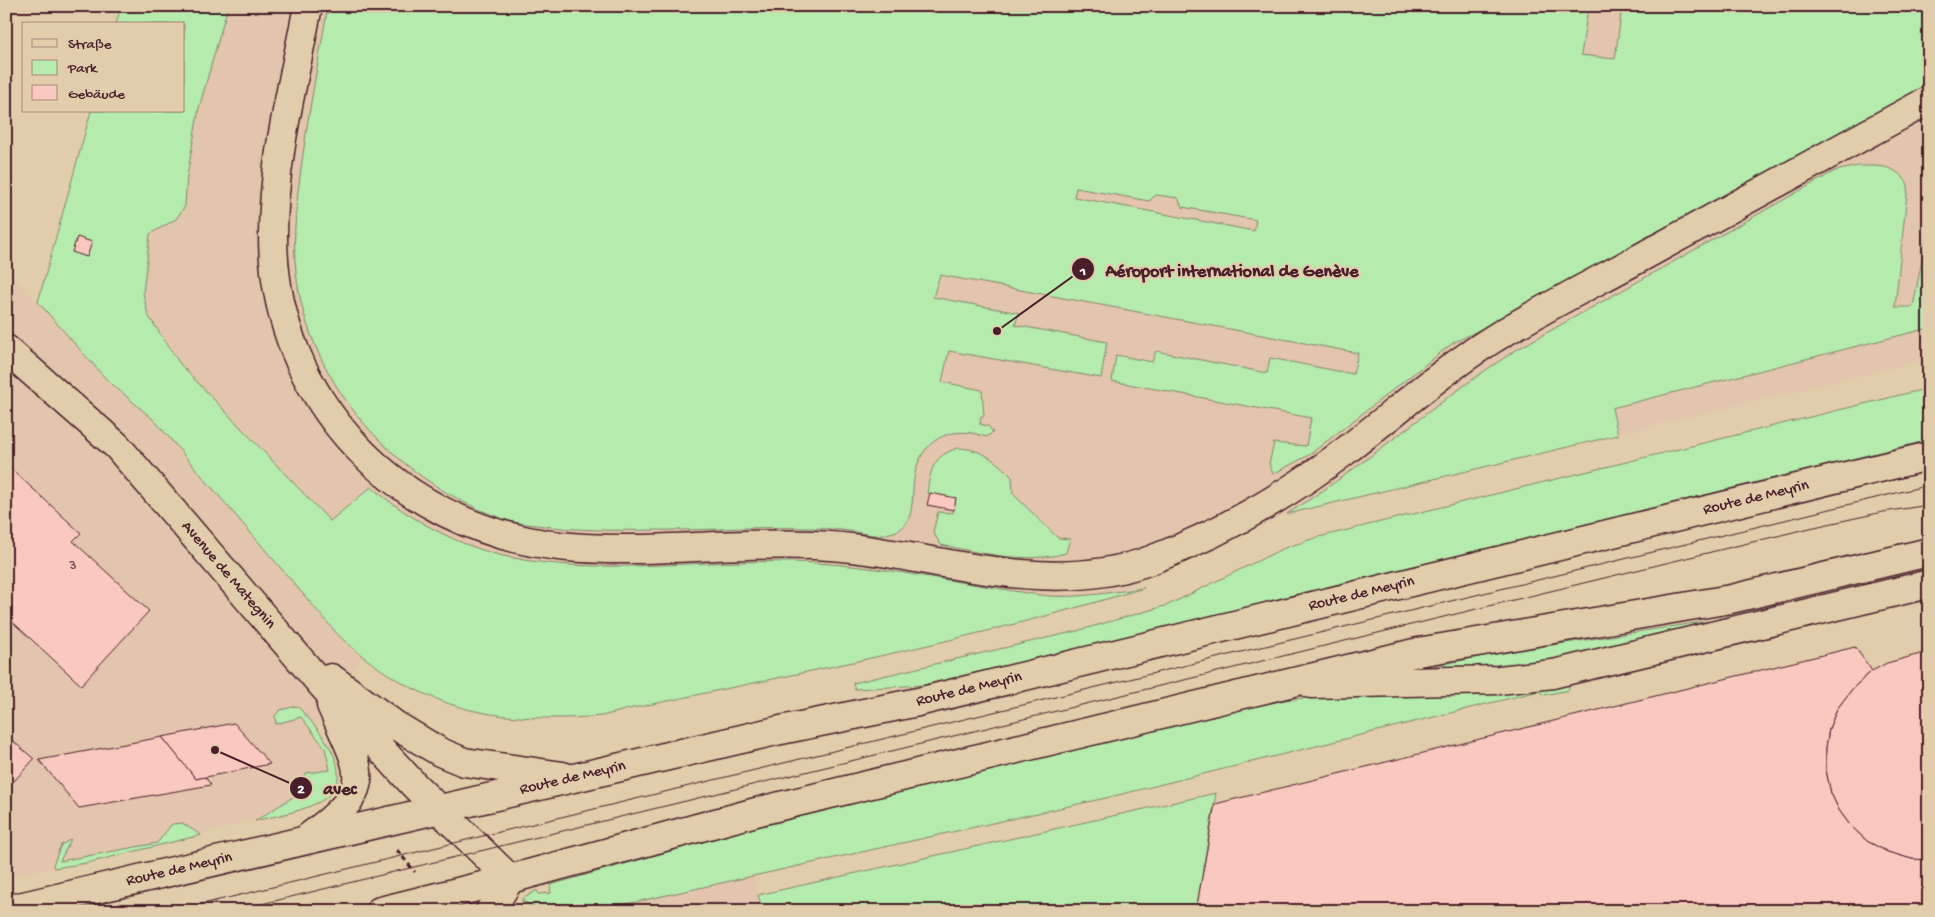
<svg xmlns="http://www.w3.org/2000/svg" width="1935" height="917" font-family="'Gochi Hand',sans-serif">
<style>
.built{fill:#e2c5ac;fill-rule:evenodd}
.green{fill:#b5ebad;stroke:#80856c;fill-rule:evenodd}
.building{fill:#f9c9c0;stroke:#4a1f2b}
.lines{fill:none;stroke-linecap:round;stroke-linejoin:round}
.minor-casing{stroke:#4a1f2b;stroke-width:31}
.major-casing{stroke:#4a1f2b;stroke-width:31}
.path{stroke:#4a1f2b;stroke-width:3;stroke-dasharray:5 4;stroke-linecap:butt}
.minor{stroke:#e1cdab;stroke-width:28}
.major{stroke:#e1cdab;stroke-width:28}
.tram{stroke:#4a1f2b;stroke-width:1}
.labels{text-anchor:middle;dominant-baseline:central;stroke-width:4.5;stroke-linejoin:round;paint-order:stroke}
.number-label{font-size:14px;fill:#764a50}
.street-label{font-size:16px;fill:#4a1f2b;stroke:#e1cdab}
.leader{fill:none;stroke:#4a1f2b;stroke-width:2}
.callout-dot{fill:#4a1f2b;stroke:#e1cdab;stroke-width:2}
.mark-label{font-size:15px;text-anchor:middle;font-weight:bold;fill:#fff}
.callout-label{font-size:18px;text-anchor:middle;font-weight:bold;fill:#4a1f2b;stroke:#e1cdab;stroke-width:4.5;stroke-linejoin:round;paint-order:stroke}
</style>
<rect width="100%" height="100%" fill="#e1cdab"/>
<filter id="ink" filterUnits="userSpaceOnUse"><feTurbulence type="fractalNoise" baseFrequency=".02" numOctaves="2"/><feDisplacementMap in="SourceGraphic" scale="10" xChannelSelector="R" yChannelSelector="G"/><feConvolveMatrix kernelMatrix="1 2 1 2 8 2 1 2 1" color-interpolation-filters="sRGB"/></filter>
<g filter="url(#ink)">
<!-- built -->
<g class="built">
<path d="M121 6H1929V359L1287 514 1089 605 487 702 362 657 318 728 334 752 338 769 335 785 328 796 316 804 113 856 6 877V273L38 302 91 111H184V24H116ZM47 313 148 414 106 379ZM194 466 357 652 339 636Z"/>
<path d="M746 846 763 911H500Z"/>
</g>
<!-- green -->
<g class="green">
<path d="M121 6H228L199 108 187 176 185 206 176 219 150 234 143 293 148 315 180 364 330 521 371 487C410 519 457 546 508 557 601 576 697 559 791 562 854 563 916 575 978 585 1001 588 1025 594 1049 596 1081 598 1113 592 1144 588 1016 627 884 656 754 683 714 691 674 700 633 708 623 710 612 714 601 716 571 719 520 719 491 714 433 705 381 675 339 636L154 420 106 379 38 302 91 111H184V24H116Z"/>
<path d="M328 6H1566L1588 8 1581 55 1615 59 1622 7 1929 6V86L1511 314 1453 343 1309 455 1273 474 1269 464 1274 443 1306 446 1311 418 1112 381 1116 355 1152 362 1156 351 1267 373 1270 358 1353 374 1358 353 940 275 933 297 1019 313 1015 325 1107 342 1101 378 949 351 942 382 982 390 984 416H981L980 424 988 426 993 432 986 437C950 423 919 441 914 479 912 493 914 514 905 525 902 529 895 532 890 533 876 538 864 533 850 531 835 529 819 528 804 528 761 526 718 530 675 530 629 530 582 532 536 525 526 524 516 523 507 520 400 485 308 386 296 272 292 235 297 198 302 161 309 109 319 58 328 6ZM1076 188 1149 201 1156 195 1178 198 1182 207 1256 220 1254 231 1074 197Z"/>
<path d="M1858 166C1881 166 1894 164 1908 184L1895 307H1913L1929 222V328L1612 408 1618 435 1287 514C1367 465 1436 401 1516 350L1835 171Z"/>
<path d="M1929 388V440L1110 641 923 685 855 689 853 683 1077 631 1168 605 1282 549 1315 538Z"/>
<path d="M958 448C983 449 996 461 1012 477L1013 494 1058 538 1070 539 1066 553C1027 564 981 553 941 545L933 532 938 512 953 513 956 498 927 493C931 468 933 456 958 448Z"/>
<path d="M1708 621 1709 627 1548 664 1410 671 1488 655Z"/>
<path d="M1569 684V690L1544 695 1539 691 1110 797 595 911H542L521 900 537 890 538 894 551 893 550 885 742 831 1140 733 1283 700 1380 692Z"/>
<path d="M297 706C320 730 366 781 315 804 296 813 274 816 255 821L293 797 306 773 330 770 325 748 301 717 276 724 275 716 280 710Z"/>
<path d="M1216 793 1196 911H763L758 895Z"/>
<path d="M182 823 201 835 87 863 54 868 53 865 61 845 71 839 60 861 157 843 172 824Z"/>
</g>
<!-- building -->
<g class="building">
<path d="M77 237 92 242 87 257 72 252Z"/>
<path d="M6 464 81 533 73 541 149 611 81 685 6 616Z"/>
<path d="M930 493 956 498 954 510 927 505Z"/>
<path d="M1855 647 1872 671 1853 688 1837 709 1829 729 1826 748V770L1831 793 1839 810 1850 825 1867 841 1888 852 1912 859 1929 860V911H1196L1215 804Z"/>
<path d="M1920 654H1929V860L1912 859 1888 852 1867 841 1850 825 1839 810 1831 793 1826 770V748L1829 729 1837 709 1853 688 1872 671 1887 663Z"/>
<path d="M234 723 270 764 196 779 162 737Z"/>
<path d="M6 735 34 759 6 790Z"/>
<path d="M162 737 196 779 205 777 211 785 79 808 39 760Z"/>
</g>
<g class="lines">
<defs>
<g id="minor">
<path d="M308 6C294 81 273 159 273 235 273 400 398 528 559 546 643 555 729 541 813 545 925 549 1040 601 1151 560 1219 534 1286 496 1344 452 1394 414 1439 373 1493 339 1540 310 1590 285 1638 259 1735 206 1832 153 1929 100"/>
<path d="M1311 684 1499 680 1553 674 1929 584"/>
<path d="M490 911 510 879"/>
</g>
<g id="major">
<path id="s1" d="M6 349 117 446 322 685 415 786 510 879"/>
<path d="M331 678 395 725 440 752 464 762 563 776"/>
<path d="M310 836C378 786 361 773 331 705"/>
<path id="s2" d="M6 910 776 731 918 702 1929 456"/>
<path d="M380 911 510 879 756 812 1418 652 1731 599 1929 552"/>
</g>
</defs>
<!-- minor casing -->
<use href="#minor" class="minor-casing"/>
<!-- major casing -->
<use href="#major" class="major-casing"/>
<!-- path -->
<path class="path" d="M397 850 415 872"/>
<!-- minor -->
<use href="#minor" class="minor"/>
<!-- major -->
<use href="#major" class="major"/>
<!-- tram -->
<g class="tram">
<path d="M174 911 1929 485"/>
<path d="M233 911 1810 528 1883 512 1929 505"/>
</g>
</g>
</g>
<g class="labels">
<!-- number labels -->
<g class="number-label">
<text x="73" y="566">3</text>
</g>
<!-- street labels -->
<g class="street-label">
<text stroke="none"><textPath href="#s2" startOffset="1798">Route de Meyrin</textPath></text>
<text stroke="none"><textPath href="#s1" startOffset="318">Avenue de Mategnin</textPath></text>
<text stroke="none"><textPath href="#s2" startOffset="1392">Route de Meyrin</textPath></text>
<text stroke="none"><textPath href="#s2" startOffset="988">Route de Meyrin</textPath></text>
<text stroke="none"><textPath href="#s2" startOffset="582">Route de Meyrin</textPath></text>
<text stroke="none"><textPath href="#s2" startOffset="178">Route de Meyrin</textPath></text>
</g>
</g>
<!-- callouts -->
<path class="leader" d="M997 331L1083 269M215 750L301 788"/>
<g class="callout-dot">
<circle cx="997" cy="331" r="5"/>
<circle cx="215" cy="750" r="5"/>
<circle cx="1083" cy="269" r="12"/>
<circle cx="301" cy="788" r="12"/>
</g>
<g class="mark-label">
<text x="1083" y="275">1</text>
<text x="301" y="793">2</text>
</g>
<g class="callout-label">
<text x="1232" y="276">Aéroport international de Genève</text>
<text x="340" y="794">avec</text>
</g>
<!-- margin -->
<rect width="1935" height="917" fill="none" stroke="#e1cdab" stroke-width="25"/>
<rect x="12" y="12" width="1910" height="892" fill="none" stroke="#4a1f2b" stroke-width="2" filter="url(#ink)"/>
<!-- legend -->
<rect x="22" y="22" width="162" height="90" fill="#e1cdab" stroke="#a58778"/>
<rect x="32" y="39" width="25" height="8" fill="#e1cdab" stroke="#a58778"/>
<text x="68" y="48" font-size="15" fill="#4a1f2b">Straße</text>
<rect x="32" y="60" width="25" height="15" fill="#b5ebad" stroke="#a58778"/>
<text x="68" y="72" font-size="15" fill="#4a1f2b">Park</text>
<rect x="32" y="85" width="25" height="15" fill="#f9c9c0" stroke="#a58778"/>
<text x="68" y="98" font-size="15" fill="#4a1f2b">Gebäude</text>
</svg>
